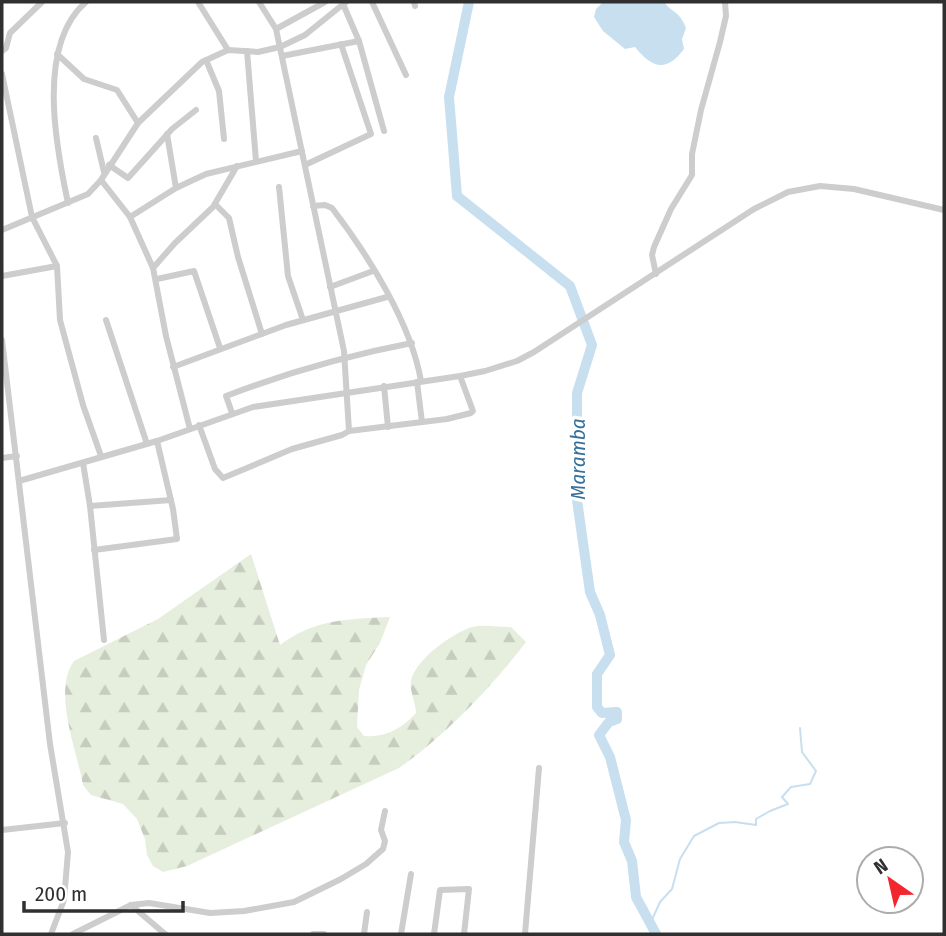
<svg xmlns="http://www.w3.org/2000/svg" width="946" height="936" font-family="'Fira Sans Condensed',sans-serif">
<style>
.forest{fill:url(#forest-firs)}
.water{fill:#c8dfef}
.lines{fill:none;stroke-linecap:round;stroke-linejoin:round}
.stream{stroke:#c8dfef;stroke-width:2}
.river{stroke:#c8dfef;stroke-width:10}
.minor{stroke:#cdcdcd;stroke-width:6}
.labels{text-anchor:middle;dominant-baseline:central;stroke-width:7;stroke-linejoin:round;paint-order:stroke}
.water-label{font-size:21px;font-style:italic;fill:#37709a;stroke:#fff}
</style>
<defs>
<pattern id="forest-firs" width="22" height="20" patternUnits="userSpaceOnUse" patternTransform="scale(1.75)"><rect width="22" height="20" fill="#e6eedd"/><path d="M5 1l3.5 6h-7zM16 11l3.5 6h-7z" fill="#c6ccbe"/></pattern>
</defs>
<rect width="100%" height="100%" fill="#fff"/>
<!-- forest -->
<path class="forest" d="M251 554 280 645C314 619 349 619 390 617L380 643 366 665 359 690 357 727 364 736C386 738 402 728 416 713 416 703 409 690 411 681 415 660 452 633 472 627 483 624 499 627 511 627L526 642C492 687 446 735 399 768L187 866 163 872 153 866 147 855 145 839 137 819 123 804 91 795 83 785C77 750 52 692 74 661L158 619Z"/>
<!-- water -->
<path class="water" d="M603 2H664C673 14 679 10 686 28L682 39 684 49C666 73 652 68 635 47L625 49 603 31 594 17 596 9Z"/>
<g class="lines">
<!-- stream -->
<path class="stream" d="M651 922 660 902 672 889 680 859 694 836 719 823 735 822 756 825V819L770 811 788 804 782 797 791 787 810 784 816 771 802 752 800 728"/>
<!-- river -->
<path class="river" d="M469 2 449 97 457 196 570 286 592 345 577 393V500L590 592 600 615 610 655 597 674V707L602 713 617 712V719L609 722 599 735 610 757 626 820 624 842 632 861 636 897 656 934"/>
<!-- minor -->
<g class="minor">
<path d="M198 2 228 50"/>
<path d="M259 2 276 29"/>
<path d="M372 2 406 75"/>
<path d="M414 2 415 6"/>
<path d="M343 4 359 41 384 131"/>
<path d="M2 51 6 48 10 33 42 2"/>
<path d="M247 51 256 161"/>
<path d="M57 54 84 79 117 90 138 123"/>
<path d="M282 56 359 41"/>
<path d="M206 60 219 91 224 139"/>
<path d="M2 74 32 217 57 266 60 320 83 405 101 456"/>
<path d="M167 134 176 188"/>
<path d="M96 138 104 172"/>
<path d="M109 165 128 178 172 129 196 110"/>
<path d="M305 165 371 134 341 44"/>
<path d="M101 180 130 217 153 268 166 336 190 429"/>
<path d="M279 187 288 276 303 320"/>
<path d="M68 203C56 147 36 45 86 2"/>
<path d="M215 204 229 218 238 257 262 334"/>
<path d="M313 206 325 205 332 208C368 255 411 323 421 381"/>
<path d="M130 217 176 188 206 174 302 151"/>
<path d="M2 230 88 194 101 180 138 123 202 62 228 50 258 52 280 47 305 35 346 2"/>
<path d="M153 268 175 243 213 207 237 166"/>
<path d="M656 274 652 255 654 247 671 209 692 175V154L701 110 720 42 726 16 725 2"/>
<path d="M2 276 57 266"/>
<path d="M157 279 194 271 220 348"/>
<path d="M330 287 373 271"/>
<path d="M106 320 147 444"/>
<path d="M2 340 50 744 68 852 64 900 51 934"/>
<path d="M173 367 286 325 387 297"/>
<path d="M417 382 422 422"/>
<path d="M384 386 388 427"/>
<path d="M232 413 226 396C286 373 349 355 412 343"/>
<path d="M199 425 215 469 223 478 292 449 342 435 349 431 344 351 276 29 325 2"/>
<path d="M349 431 447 419 471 413 473 411 460 376"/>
<path d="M2 458 17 456"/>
<path d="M83 463 90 506 104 640"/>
<path d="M19 481 157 441 253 407 460 376 485 371 517 361 534 352 754 209 788 192 820 186 854 189 944 210"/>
<path d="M90 506 171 500"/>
<path d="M94 550 177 539 173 509 157 441"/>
<path d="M2 830 65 823"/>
<path d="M131 905 165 934"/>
<path d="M73 934 131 905 149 903 210 913 244 911 294 902 341 879 366 864 383 849 385 841 381 830 385 811"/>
<path d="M313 934H324"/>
<path d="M364 934 367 912"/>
<path d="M401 934 411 874"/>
<path d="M434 934 440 890 469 889 464 934"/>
<path d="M525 934 539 768"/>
</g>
</g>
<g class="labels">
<!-- water labels -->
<g class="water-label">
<text transform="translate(578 459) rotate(-90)">Maramba</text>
</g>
</g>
<!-- border -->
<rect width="946" height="936" fill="none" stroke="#303030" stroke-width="7"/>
<!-- north arrow -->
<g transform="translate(890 880) rotate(326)"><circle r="33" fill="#ffffff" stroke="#acacac" stroke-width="2"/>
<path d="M0-5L12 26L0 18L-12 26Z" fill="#f3262e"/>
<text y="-10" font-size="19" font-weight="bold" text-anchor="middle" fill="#303030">N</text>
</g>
<!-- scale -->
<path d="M24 901v10h159v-10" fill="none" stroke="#303030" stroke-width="3.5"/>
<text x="35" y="901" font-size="21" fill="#303030" stroke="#ffffff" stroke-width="5" paint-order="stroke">200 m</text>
</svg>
